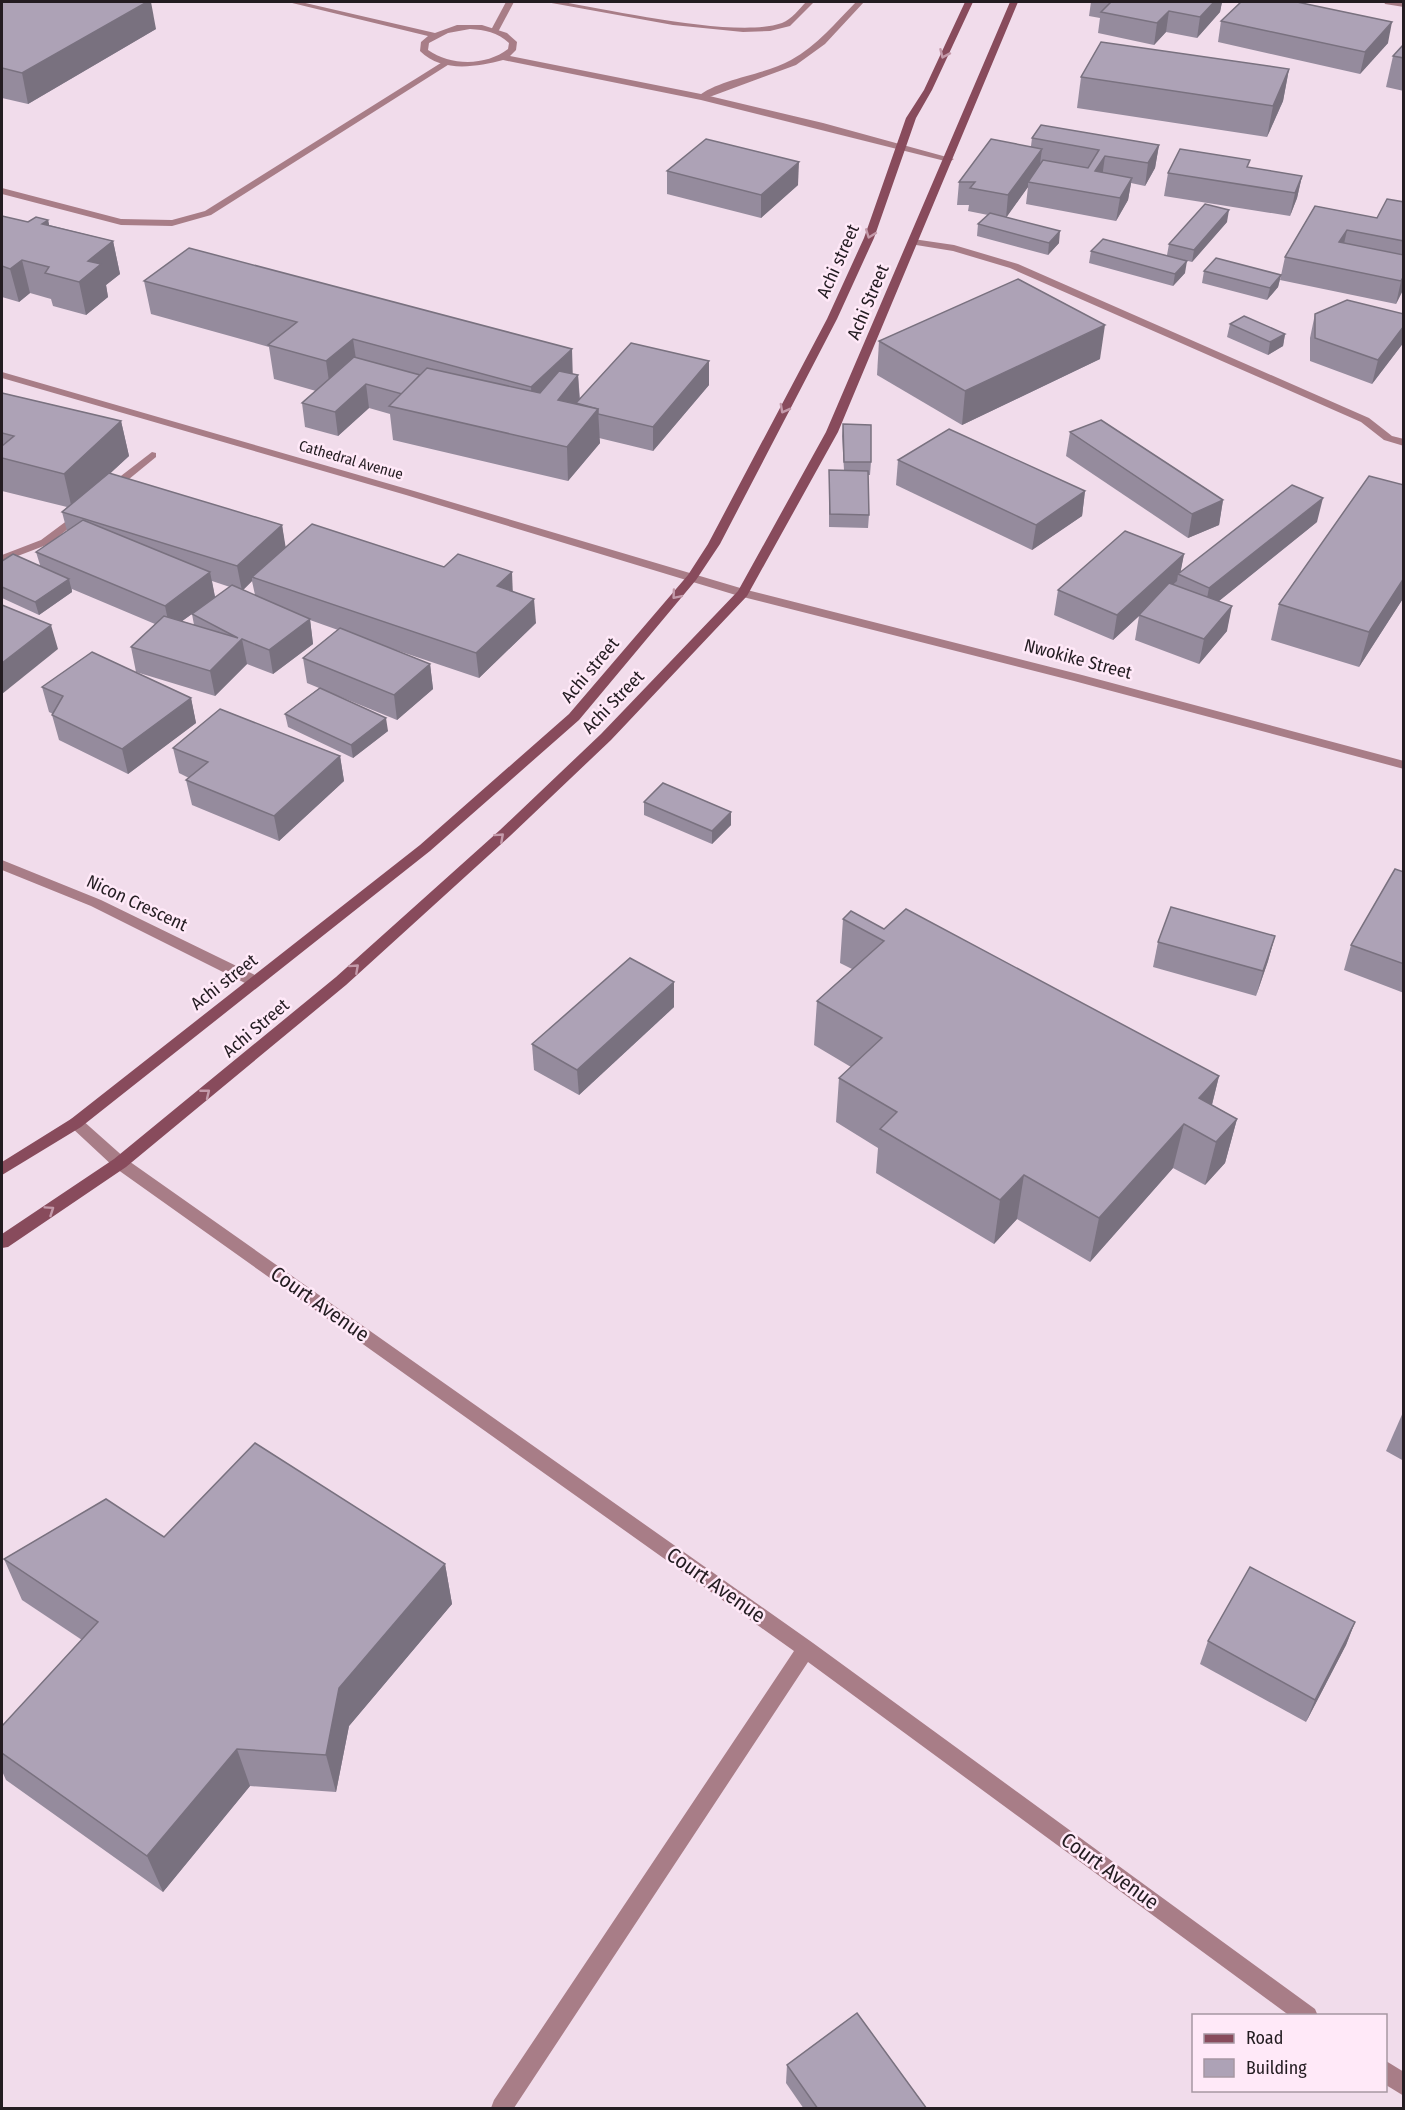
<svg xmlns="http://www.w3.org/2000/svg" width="1405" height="2110" font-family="'Fira Sans Condensed',sans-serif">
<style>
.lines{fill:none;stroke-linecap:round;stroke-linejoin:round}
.lane{fill:#a87d87;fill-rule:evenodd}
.street{fill:#a87d87;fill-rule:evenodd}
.secondary{fill:#884b5c;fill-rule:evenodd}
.wall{fill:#958b9d;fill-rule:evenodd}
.shaded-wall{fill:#79717f}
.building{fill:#ada2b6;stroke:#79717f;stroke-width:1.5}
.oneway{stroke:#c49aaa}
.labels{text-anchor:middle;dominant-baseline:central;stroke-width:5;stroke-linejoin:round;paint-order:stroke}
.far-street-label{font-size:15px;fill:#231c21;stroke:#ffe9f8}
.street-label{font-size:18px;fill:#231c21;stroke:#ffe9f8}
.near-street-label{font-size:21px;fill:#231c21;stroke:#ffe9f8}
</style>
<rect width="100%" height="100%" fill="#f1dceb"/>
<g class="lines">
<!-- lane -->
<g class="lane">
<path d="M506 2H514L498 32H492L491 30Z"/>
<path d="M546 2H562C612 10 738 39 782 23 792 19 799 9 806 2H814L790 26 770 31 743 32 673 25Z"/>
<path d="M856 2H864L825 44 796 65 704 99 697 97C720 78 765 75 791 60 817 46 836 22 856 2Z"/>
<path d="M444 61 451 63 211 215 172 226 121 225 2 194V188L121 219 172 220 205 211Z"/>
</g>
<!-- street -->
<g class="street">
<path d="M288 2H301L435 33 457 25H482L507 33 517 42 516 50 510 56 701 94 823 123 954 159 949 162 701 100 503 60C476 67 442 73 420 51L421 42 428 36ZM470 29C485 30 497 32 509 43L508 49C486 66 451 66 428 50L429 43 448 33Z"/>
<path d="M1384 2H1404V7L1385 4Z"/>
<path d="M913 239 954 245 1018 264 1369 418 1392 436 1404 439V446L1384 440 1361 422 1010 268 953 251 910 244V240Z"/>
<path d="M2 372 414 491 747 590 1082 675 1404 761V769L1074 681 739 596 406 495 2 378Z"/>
<path d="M152 452 156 453V457L112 493H104V489Z"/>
<path d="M80 511 84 512V516L49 544 2 562V555L41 540Z"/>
<path d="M2 860 101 900 259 977 261 981 259 985H249L91 906 2 870Z"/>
<path d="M76 1117 81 1119 126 1159 813 1643 1315 2009 1318 2016H1290L808 1662 514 2108H491L494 2100 794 1651 114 1167 71 1127 68 1123 71 1119Z"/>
<path d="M1386 2061 1404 2072V2096L1386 2085Z"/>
</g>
<!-- secondary -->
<g class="secondary">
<path d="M965 2H973L932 90 916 118 874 238 837 319 720 544 696 580 579 720 430 851 81 1127 2 1175V1162L71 1119 420 845 569 714 688 575 708 544 827 319 864 238 906 118 924 90Z"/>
<path d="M1010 2H1018L838 432 747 596 611 740 510 836 346 985 126 1167 8 1247 2 1248V1234L114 1159 336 977 500 830 601 734 738 591 826 432Z"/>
</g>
</g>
<!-- wall -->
<g class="wall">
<path d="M2 2 156 29 28 104 2 98Z"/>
<path d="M1091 2H1222L1220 12 1197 38 1166 32 1154 45 1098 33 1100 18 1089 16Z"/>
<path d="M1221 21 1388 43 1360 74 1218 42Z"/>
<path d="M1404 44V91L1386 87 1393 56Z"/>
<path d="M1289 69 1283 101 1267 137 1077 108 1081 77Z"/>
<path d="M1032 138 1159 145 1155 168 1145 186 1131 183 1128 200 1116 221 1026 204 1028 187 1006 217 1059 243 1048 255 977 236 978 224 988 215 968 211 969 205H957L959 182 1031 146Z"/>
<path d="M1249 168 1302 176 1297 198 1290 216 1164 196 1168 173Z"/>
<path d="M667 171 798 185 761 218 667 194Z"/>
<path d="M1404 202V288L1396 304 1280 280 1285 257 1315 206 1377 218Z"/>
<path d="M2 216 28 222 48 220 49 225 113 241 120 274 106 285 108 297 86 315 53 306 51 299 30 293 19 302 2 297Z"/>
<path d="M1227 222 1192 262 1172 257 1185 273 1173 286 1089 263 1091 251 1167 255 1169 244Z"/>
<path d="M1204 271 1281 275 1278 287 1267 300 1202 283Z"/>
<path d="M144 281 578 375 580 399 709 361V385L653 451 599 438 600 443 568 481 393 440 390 414 369 408 338 436 305 427 302 403 316 391 274 379 269 347 151 314Z"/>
<path d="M1315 314H1404V342L1372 384 1310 361V338Z"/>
<path d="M1230 324 1285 334 1283 346 1268 355 1227 337Z"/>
<path d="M879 341 1100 359 962 425 877 375Z"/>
<path d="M2 393 121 421 129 456 109 474 282 525 285 548 513 591 536 623 479 678 381 645 430 664 433 689 397 720 326 691 388 731 353 758 288 727 285 714 319 688 307 683 303 658 338 630 310 620 313 644 273 674 247 664 215 696 136 672 131 647 155 624 72 589V592L39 615 2 598V561L40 565 36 552 67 531 62 512 67 507 2 491ZM212 581 230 587 192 614 215 597ZM252 581 255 595 243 590ZM192 614 194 625 182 621Z"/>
<path d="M843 424 871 462 870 475H868L869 515 868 528 829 527V470H844L842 436Z"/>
<path d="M1070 432 1223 500 1219 525 1188 538 1066 456Z"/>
<path d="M898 460 1085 491 1082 516 1032 550 896 485Z"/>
<path d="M1404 485V597L1359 667 1271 640 1279 604Z"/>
<path d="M1317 522 1219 601 1227 631 1199 664 1135 640 1139 616 1113 640 1054 615 1058 590 1184 554 1180 573Z"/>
<path d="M42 687 191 698 196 723 128 774 59 740 52 715 53 714 49 712Z"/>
<path d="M173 748 340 756 344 781 279 841 192 805 186 780 189 778 179 773Z"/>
<path d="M644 802 731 812V825L712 844 644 815Z"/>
<path d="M1404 872V993L1344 970 1351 945Z"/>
<path d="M843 919 884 929 1219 1076 1212 1105 1237 1119 1225 1163 1205 1185 1173 1168 1090 1262 1017 1219 994 1244 876 1173 878 1148 836 1122 839 1078 851 1067 814 1045 817 1001 852 969 840 963Z"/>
<path d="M1275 936 1268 961 1256 996 1153 967 1158 942Z"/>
<path d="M674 982V1007L579 1095 534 1070 532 1044Z"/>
<path d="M1404 1410V1461L1386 1451Z"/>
<path d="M164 1537 445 1564 452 1604 349 1726 336 1792 250 1786 163 1892 6 1780 2 1771V1726L82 1640 22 1600 4 1559Z"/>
<path d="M1355 1622 1346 1645 1306 1722 1200 1664 1208 1641Z"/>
<path d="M787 2065 927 2109H804L786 2083Z"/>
</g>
<!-- shaded-wall -->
<g class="shaded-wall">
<path d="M147 2H151L156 29 28 104 22 73Z"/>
<path d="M1214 2H1222L1220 12 1197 38 1200 17Z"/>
<path d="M1169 11 1166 32 1154 45 1157 23Z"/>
<path d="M1392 22 1388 43 1360 74 1365 52Z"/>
<path d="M1289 69 1283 101 1267 137 1273 106Z"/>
<path d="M1159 145 1155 168 1145 186 1148 163Z"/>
<path d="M1042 149 1039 171 1028 182V187L1006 218 1008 195Z"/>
<path d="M1105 156 1102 178 1092 194 1095 171Z"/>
<path d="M799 162 798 185 761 218V195Z"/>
<path d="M1302 176 1297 198 1290 216 1295 193Z"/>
<path d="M1132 178 1128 200 1116 221 1120 198Z"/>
<path d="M1229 210 1227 222 1192 262 1194 250Z"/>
<path d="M48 220 55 252 42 224Z"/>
<path d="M1347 230 1342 253 1339 242Z"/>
<path d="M1060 231 1059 243 1048 255 1049 243Z"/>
<path d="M113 241 120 274 106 285 108 297 86 315 79 282 88 261Z"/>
<path d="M22 260 30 293 19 302 10 269Z"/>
<path d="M1187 261 1185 273 1173 286 1175 274Z"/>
<path d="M1281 275 1278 287 1267 300 1270 288Z"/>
<path d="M1404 276V288L1396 304 1401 281Z"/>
<path d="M1105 325 1100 359 962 425 965 391Z"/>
<path d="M1404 326V342L1372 384 1378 360Z"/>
<path d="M1285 334 1283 346 1268 355 1270 342Z"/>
<path d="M353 339 358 373 331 395 326 361Z"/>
<path d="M572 349 573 382 578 375 580 409 533 421 531 387Z"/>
<path d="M709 361V385L653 451V427Z"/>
<path d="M366 384 369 408 338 436 335 412Z"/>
<path d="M598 409 600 443 568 481 567 447Z"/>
<path d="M121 421 129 456 72 509 64 474Z"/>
<path d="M1085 491 1082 516 1032 550 1036 525Z"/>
<path d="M1323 498 1317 522 1204 613 1209 588Z"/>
<path d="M1223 500 1219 525 1188 538 1192 514Z"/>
<path d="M282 525 286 549 252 577V581L242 591 237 566Z"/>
<path d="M1184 554 1180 575 1178 574 1177 581 1113 640 1117 615Z"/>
<path d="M210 572 215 597 170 630 165 606Z"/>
<path d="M512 572 513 597 497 586Z"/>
<path d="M1404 578V597L1359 667 1369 632Z"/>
<path d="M69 579 72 592 39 615 35 602Z"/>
<path d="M534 599 536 623 479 678 476 653Z"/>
<path d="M1232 606 1227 631 1199 664 1204 639Z"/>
<path d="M310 619 313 644 273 674 269 650Z"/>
<path d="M51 625 58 649 2 694V663Z"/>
<path d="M242 639 247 664 215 696 210 671Z"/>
<path d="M430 664 433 689 397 720 394 695Z"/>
<path d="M191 698 196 723 128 774 122 749Z"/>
<path d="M386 718 388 731 353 758 351 745Z"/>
<path d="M340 756 344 781 279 841 274 816Z"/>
<path d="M731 812V825L712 844V831Z"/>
<path d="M1275 936 1268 961 1256 996 1263 971Z"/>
<path d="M674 982V1007L579 1095 577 1070Z"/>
<path d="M1219 1076 1208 1120 1199 1098Z"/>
<path d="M1237 1119 1225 1163 1205 1185 1216 1142Z"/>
<path d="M1184 1124 1173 1168 1090 1262 1099 1218Z"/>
<path d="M1024 1175 1017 1219 994 1244 1000 1200Z"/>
<path d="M445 1564 452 1604 349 1726 336 1792 326 1755 339 1688Z"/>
<path d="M1355 1622 1346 1645 1306 1722 1315 1700Z"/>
<path d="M237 1749 250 1786 163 1892 147 1856Z"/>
</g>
<!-- building -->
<g class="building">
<path d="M2 2H147L22 73 2 68Z"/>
<path d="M1111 2H1214L1200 17 1169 11 1157 23 1101 12Z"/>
<path d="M1241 2H1297L1392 22 1365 52 1221 21Z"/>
<path d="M1101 42 1289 69 1273 106 1081 77Z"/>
<path d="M1404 44V58L1393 56Z"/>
<path d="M1041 125 1159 145 1148 163 1105 156 1095 171 1132 178 1120 198 1028 182 1043 160 1088 168 1099 150 1032 138Z"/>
<path d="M706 139 799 162 761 195 667 171Z"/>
<path d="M991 139 1042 149 1008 195 970 188 975 182H959Z"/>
<path d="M1180 149 1250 160 1247 167 1302 176 1295 193 1168 173Z"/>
<path d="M1387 199 1404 202V241L1347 230 1339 242 1404 255V276L1401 281 1285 257 1315 206 1377 218Z"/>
<path d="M1205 204 1229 210 1194 250 1169 244Z"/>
<path d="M990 213 1060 231 1049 243 978 224Z"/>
<path d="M2 216 28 222 36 217 48 220 42 224 113 241 88 261 101 264 79 282 45 273 49 267 22 260 10 269 2 266Z"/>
<path d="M1103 239 1187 261 1175 274 1091 251Z"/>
<path d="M189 248 572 349 531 387 353 339 326 361 268 345 297 322 144 281Z"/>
<path d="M1216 258 1281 275 1270 288 1204 271Z"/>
<path d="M1018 279 1105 325 965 391 879 341Z"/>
<path d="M1347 300 1404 314V326L1378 360 1315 338V314Z"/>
<path d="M1244 316 1285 334 1270 342 1230 324Z"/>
<path d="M631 343 709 361 653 427 598 414V409L576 403Z"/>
<path d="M354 357 420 375 402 394 366 384 335 412 302 403Z"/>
<path d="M427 368 540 393 559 371 578 375 558 400 598 409 567 447 389 406Z"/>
<path d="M2 393 121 421 64 474 2 458V446L14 436 2 433Z"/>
<path d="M1101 420 1223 500 1192 514 1070 432Z"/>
<path d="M843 424 871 425V462H844Z"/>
<path d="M949 429 1085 491 1036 525 898 460Z"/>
<path d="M829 470 868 471 869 515 830 514Z"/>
<path d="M109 473 282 525 237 566 62 512Z"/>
<path d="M1369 476 1404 485V578L1369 632 1279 604Z"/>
<path d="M1292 485 1323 498 1209 588 1178 574Z"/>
<path d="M83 520 210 572 165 606 36 552Z"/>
<path d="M312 524 444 567 458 554 512 572 497 586 534 599 476 653 252 577Z"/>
<path d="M1125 531 1184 554 1117 615 1058 590Z"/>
<path d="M13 554 69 579 35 602 2 587V561Z"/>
<path d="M1169 583 1232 606 1204 639 1139 615Z"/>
<path d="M232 585 310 619 269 650 242 639 210 671 131 647 164 616 238 638 192 614Z"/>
<path d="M2 605 51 625 2 663Z"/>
<path d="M340 628 430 664 394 695 303 658Z"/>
<path d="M92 652 191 698 122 749 52 715 63 696 42 687Z"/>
<path d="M320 688 386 718 351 745 285 714Z"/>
<path d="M220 709 340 756 274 816 186 780 208 762 173 748Z"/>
<path d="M663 783 731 812 712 831 644 802Z"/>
<path d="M1395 869 1404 872V964L1351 945Z"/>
<path d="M1171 907 1275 936 1263 971 1158 942Z"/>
<path d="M906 909 1219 1076 1199 1098 1237 1119 1216 1142 1184 1124 1099 1218 1024 1175 1000 1200 880 1129 897 1112 839 1078 882 1038 817 1001 884 941 843 919 851 911 884 929Z"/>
<path d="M630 958 674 982 577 1070 532 1044Z"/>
<path d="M255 1443 445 1564 339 1688 326 1755 237 1749 147 1856 2 1753V1726L98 1622 4 1559 106 1499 164 1537Z"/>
<path d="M1250 1567 1355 1622 1315 1700 1208 1641Z"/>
<path d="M857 2013 927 2109H818L787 2065Z"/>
</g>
<!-- one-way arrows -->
<defs><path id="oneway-chevron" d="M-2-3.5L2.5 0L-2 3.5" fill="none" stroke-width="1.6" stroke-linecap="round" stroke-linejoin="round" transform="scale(1.5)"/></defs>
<g class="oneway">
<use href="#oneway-chevron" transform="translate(944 54) rotate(114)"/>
<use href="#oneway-chevron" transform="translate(870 234) rotate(111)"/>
<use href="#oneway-chevron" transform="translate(784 409) rotate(118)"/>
<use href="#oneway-chevron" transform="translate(676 595) rotate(130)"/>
<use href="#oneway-chevron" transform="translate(500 837) rotate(-42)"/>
<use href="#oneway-chevron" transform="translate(355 968) rotate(-42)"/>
<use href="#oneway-chevron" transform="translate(206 1093) rotate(-39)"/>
<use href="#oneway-chevron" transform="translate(50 1210) rotate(-34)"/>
</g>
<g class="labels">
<!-- far-street labels -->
<g class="far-street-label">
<text transform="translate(351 460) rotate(16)">Cathedral Avenue</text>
</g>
<!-- street labels -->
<g class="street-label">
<text transform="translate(838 261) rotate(-66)">Achi street</text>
<text transform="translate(868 302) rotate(-67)">Achi Street</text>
<text transform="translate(1078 659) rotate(15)">Nwokike Street</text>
<text transform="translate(590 670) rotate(-50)">Achi street</text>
<text transform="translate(613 702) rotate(-46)">Achi Street</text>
<text transform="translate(137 903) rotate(25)">Nicon Crescent</text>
<text transform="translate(224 982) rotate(-38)">Achi street</text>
<text transform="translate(256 1028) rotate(-40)">Achi Street</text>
</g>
<!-- near-street labels -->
<g class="near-street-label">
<text transform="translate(320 1304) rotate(35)">Court Avenue</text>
<text transform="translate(716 1585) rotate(35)">Court Avenue</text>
<text transform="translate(1110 1871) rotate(36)">Court Avenue</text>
</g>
</g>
<!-- border -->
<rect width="1405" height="2110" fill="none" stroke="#231c21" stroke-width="6"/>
<!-- legend -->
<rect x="1192" y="2014" width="195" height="78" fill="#ffe9f8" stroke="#a797a2" stroke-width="1.5"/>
<rect x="1204" y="2034" width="30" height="9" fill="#884b5c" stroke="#a797a2" stroke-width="1.5"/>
<text x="1246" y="2044" font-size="18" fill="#231c21">Road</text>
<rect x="1204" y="2059" width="30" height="18" fill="#ada2b6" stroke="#a797a2" stroke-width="1.5"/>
<text x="1246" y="2074" font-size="18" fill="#231c21">Building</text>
</svg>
